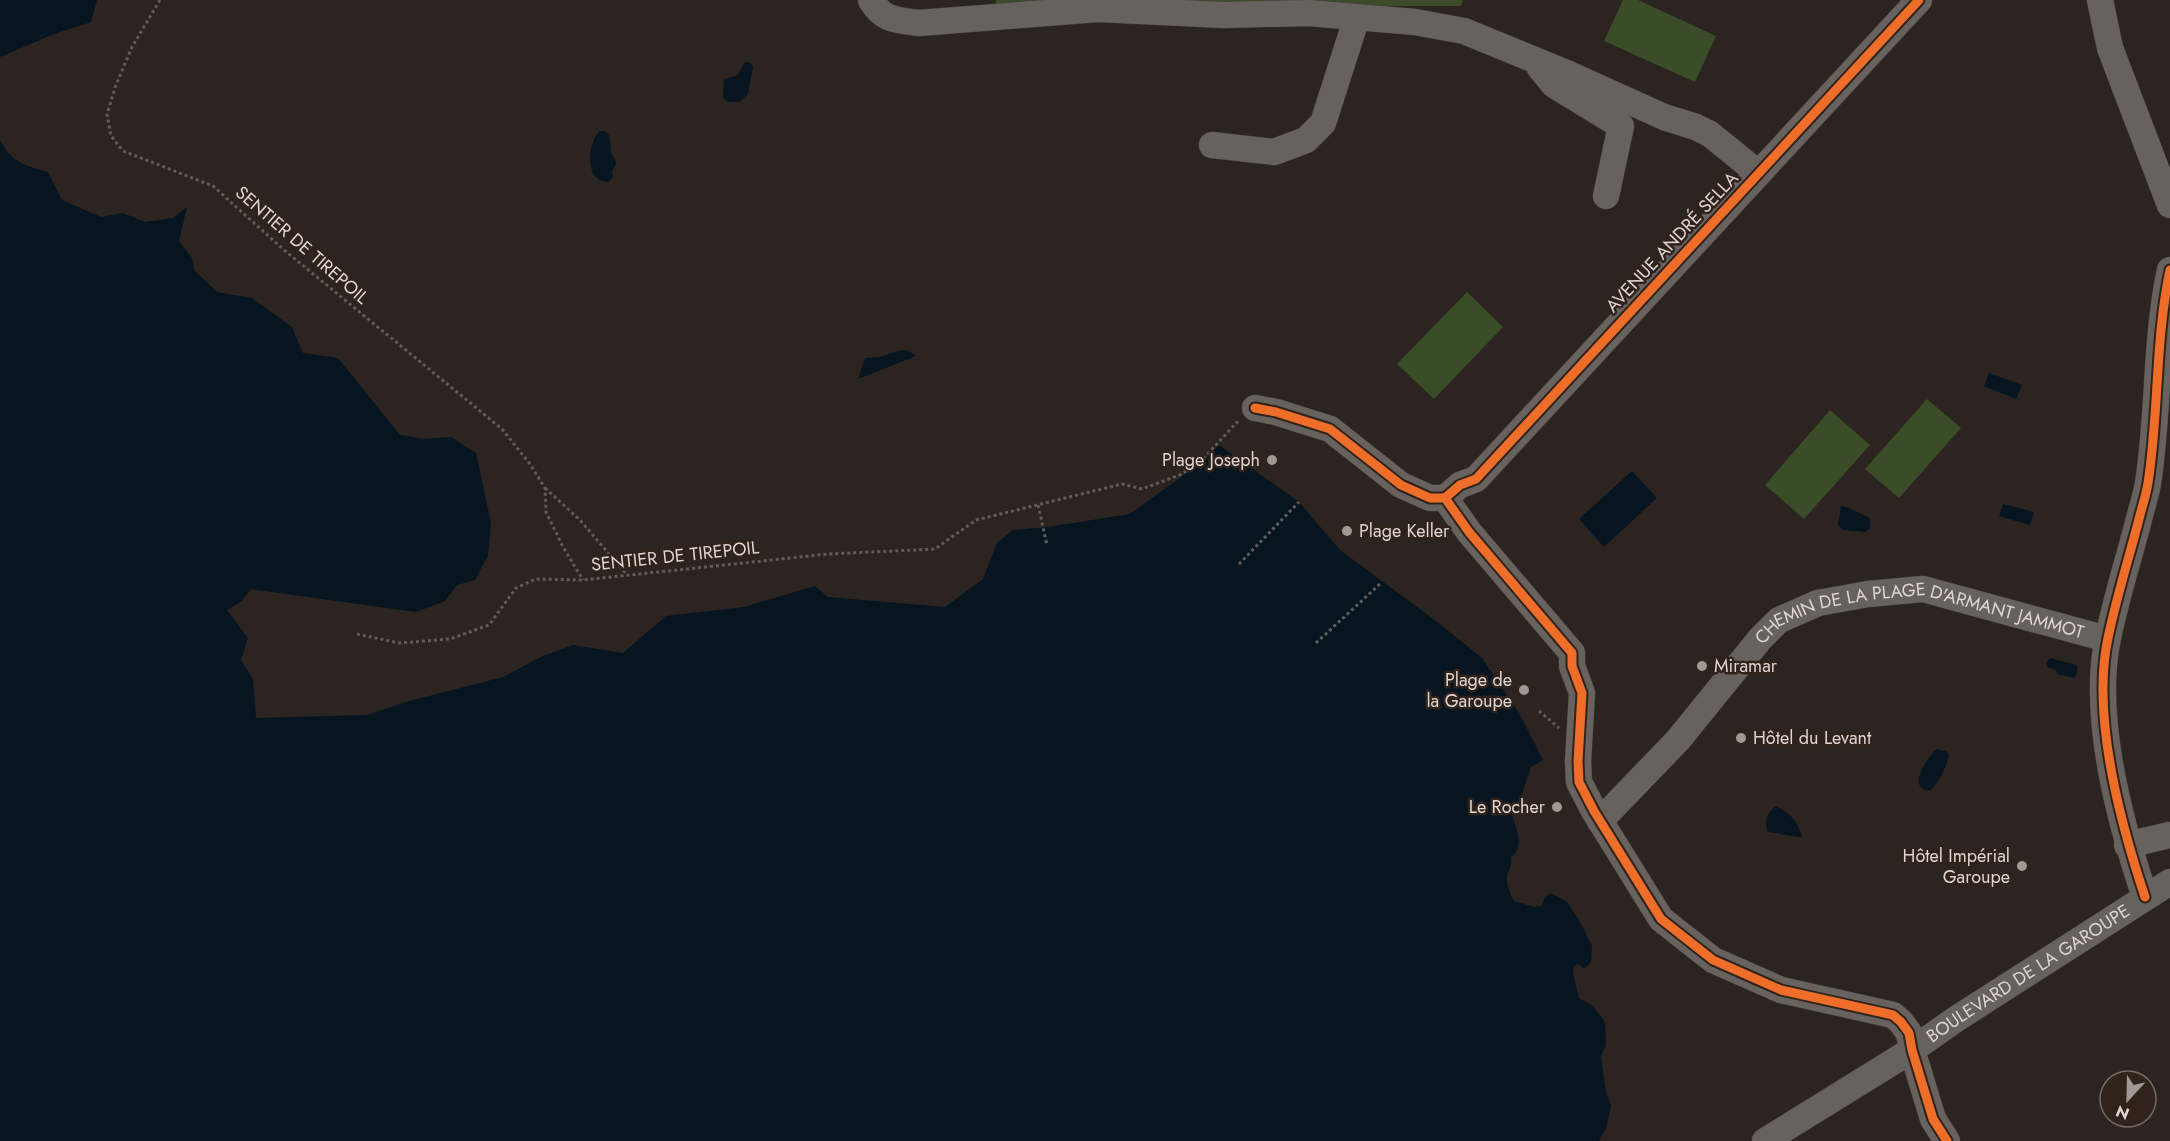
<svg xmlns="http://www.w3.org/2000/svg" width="2170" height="1141" font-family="Jost,sans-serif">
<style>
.green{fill:#3b4c28}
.water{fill:#061520}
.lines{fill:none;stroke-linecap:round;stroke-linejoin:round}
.minor-casing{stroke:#48423f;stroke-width:27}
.path{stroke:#615b59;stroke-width:3;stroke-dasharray:3 3;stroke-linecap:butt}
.minor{stroke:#68625f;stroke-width:26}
.cycleway-casing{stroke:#2f231c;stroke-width:13}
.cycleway{stroke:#ee6e29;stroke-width:9}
.poi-dot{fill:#a09894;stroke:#2f231c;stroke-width:2}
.labels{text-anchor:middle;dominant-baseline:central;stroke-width:5;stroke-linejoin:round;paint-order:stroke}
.street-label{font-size:18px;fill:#dfd6d2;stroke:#2f231c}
.poi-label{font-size:18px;fill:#dfd6d2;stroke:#2f231c;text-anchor:end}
</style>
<rect width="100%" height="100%" fill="#2b2420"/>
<!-- green -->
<g class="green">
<path d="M996 0H1463L1461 6H996Z"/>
<path d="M1623 0H1638L1716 36 1695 82 1604 41Z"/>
<path d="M1467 292 1503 327 1434 399 1397 364Z"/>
<path d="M1927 399 1961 428 1899 498 1865 469Z"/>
<path d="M1830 410 1870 445 1804 519 1765 485Z"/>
</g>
<!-- water -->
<g class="water">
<path d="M0 0H97L91 22 54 34 0 57Z"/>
<path d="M745 62 750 63 753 66 748 94 739 102H728L723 98 724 79 737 76Z"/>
<path d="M600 131H604L609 135C611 141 610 146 611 152 615 161 619 162 612 171L613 177 608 182C584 182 587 142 600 131Z"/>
<path d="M0 140C12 163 24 165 48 172L62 200 101 217 123 213 145 222 173 218 187 207 179 241 192 258 194 270 217 292 252 298 292 327 303 353 338 358 400 435 424 439 451 437 476 453 491 523 488 555 475 580 457 585 445 601 416 612 251 589 242 601 227 610 248 638 241 660 253 679 256 718 367 715 406 702 503 677 541 657 573 645 623 653 666 616 744 607 815 586 828 597 945 607 983 579 997 543 1013 530 1048 527 1130 514 1206 459 1219 445 1299 502 1340 550 1436 621 1482 658 1519 713 1543 760 1531 767 1518 805 1511 812C1515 826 1526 846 1511 857 1512 869 1509 867 1507 876 1506 884 1510 894 1514 901L1534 907 1541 906 1545 897 1551 893 1567 902 1579 920 1592 946 1591 962 1584 969 1578 964 1574 966 1573 973 1579 998 1593 1006 1605 1022 1606 1045 1601 1056 1606 1092 1611 1106 1606 1128 1599 1141H0Z"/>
<path d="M901 350H907L916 356 858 379 865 358 880 357Z"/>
<path d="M1989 373 2022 385 2016 399 1984 386Z"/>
<path d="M1632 471 1657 498 1604 547 1579 519Z"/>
<path d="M2003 504 2034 512 2030 525 1999 516Z"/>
<path d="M1841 506 1847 507 1870 518V528L1865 532 1843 530 1838 525Z"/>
<path d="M2050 658 2076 665 2078 668 2075 678 2057 674 2056 670 2048 667 2046 663Z"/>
<path d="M1937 749 1946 751 1949 754C1947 767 1939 782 1930 791L1923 789C1920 786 1918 785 1919 780 1919 771 1930 754 1937 749Z"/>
<path d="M1776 806C1790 814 1798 820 1802 837 1790 837 1780 833 1768 832 1764 820 1766 814 1776 806Z"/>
</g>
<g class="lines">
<defs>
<g id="minor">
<path d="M871 0C883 21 897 20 919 23L1097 9 1224 15 1308 13 1415 22 1464 31 1569 74 1664 117 1696 127 1710 134 1758 173"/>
<path d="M2100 0 2110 48 2170 205"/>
<path d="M1540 68 1554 85 1621 126 1606 196"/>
<path d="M1212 145 1274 152 1306 140 1323 123 1357 17"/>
<path d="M1255 408 1276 412 1330 429 1401 485 1430 498H1445L1469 532 1572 653V666L1582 693 1578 761 1579 782 1594 811 1661 919 1713 960 1781 990 1893 1015 1901 1022 1909 1033 1912 1050 1933 1119 1947 1141"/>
<path d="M1445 498 1460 485 1476 479 1919 0"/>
<path id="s1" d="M1600 821 1678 740 1760 639 1779 620 1818 603 1868 594 1923 589 2107 639"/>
<path d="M2127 845 2170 835"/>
<path d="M2145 897C2120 822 2091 716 2108 638 2116 599 2128 561 2138 523 2141 510 2146 496 2148 483 2159 413 2155 340 2170 270"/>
<path id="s2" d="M1765 1141 1912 1050 1956 1019 2170 882"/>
</g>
</defs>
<!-- minor casing -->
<use href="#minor" class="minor-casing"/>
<!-- path -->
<g class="path">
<path d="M160 0 132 47 116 85 107 114 111 136 123 151 213 186 284 250 502 429 530 464 545 488 546 512 563 547 583 580"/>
<path d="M545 488 580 520 627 575"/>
<path d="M1038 505 1047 545"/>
<path d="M1239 564 1299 502"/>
<path d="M357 634 399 643 450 639 489 625 516 588 536 579 583 580 828 554 935 549 976 520 1122 484 1142 489 1182 474 1204 458 1239 420"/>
<path d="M1316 643 1382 582"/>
<path d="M1539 711 1559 728"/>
</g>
<!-- minor -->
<use href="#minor" class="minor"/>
<defs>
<g id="cycleway">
<path d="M1255 408 1276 412 1330 429 1401 485 1430 498H1445L1469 532 1572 653V666L1582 693 1578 761 1579 782 1594 811 1661 919 1713 960 1781 990 1893 1015 1901 1022 1909 1033 1912 1050 1933 1119 1947 1141"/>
<path d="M1445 498 1460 485 1476 479 1919 0"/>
<path d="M2145 897C2120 822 2091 716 2108 638 2116 599 2128 561 2138 523 2141 510 2146 496 2148 483 2159 413 2155 340 2170 270"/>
</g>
</defs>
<!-- cycleway casing -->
<use href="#cycleway" class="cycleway-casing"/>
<!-- cycleway -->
<use href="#cycleway" class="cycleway"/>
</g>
<!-- markers -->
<g class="poi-dot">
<circle cx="1272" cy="460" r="6"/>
<circle cx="1347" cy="531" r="6"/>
<circle cx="1702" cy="666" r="6"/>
<circle cx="1524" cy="690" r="6"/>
<circle cx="1741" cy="738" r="6"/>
<circle cx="1557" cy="807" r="6"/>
<circle cx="2022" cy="866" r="6"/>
</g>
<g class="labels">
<!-- street labels -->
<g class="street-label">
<text transform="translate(1672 242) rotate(-47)">AVENUE ANDRÉ SELLA</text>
<text transform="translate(302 245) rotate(41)">SENTIER DE TIREPOIL</text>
<text transform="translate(675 556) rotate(-6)">SENTIER DE TIREPOIL</text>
<text stroke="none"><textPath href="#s1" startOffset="412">CHEMIN DE LA PLAGE D'ARMANT JAMMOT</textPath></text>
<text stroke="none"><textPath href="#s2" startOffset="312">BOULEVARD DE LA GAROUPE</textPath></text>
</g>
<!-- poi labels -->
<g class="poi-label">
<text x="1260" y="460">Plage Joseph</text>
<text x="1359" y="531" text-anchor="start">Plage Keller</text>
<text x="1714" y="666" text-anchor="start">Miramar</text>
<text x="1512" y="680">Plage de<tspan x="1512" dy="21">la Garoupe</tspan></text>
<text x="1753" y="738" text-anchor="start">Hôtel du Levant</text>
<text x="1545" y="807">Le Rocher</text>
<text x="2010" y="856">Hôtel Impérial<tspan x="2010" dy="21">Garoupe</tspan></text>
</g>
</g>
<!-- north arrow -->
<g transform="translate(2128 1099) rotate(202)"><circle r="28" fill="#2f231c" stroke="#756b65" stroke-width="1.5"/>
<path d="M0-4.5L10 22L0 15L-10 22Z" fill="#a09894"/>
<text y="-9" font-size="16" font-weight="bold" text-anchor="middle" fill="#dfd6d2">N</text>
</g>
</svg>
